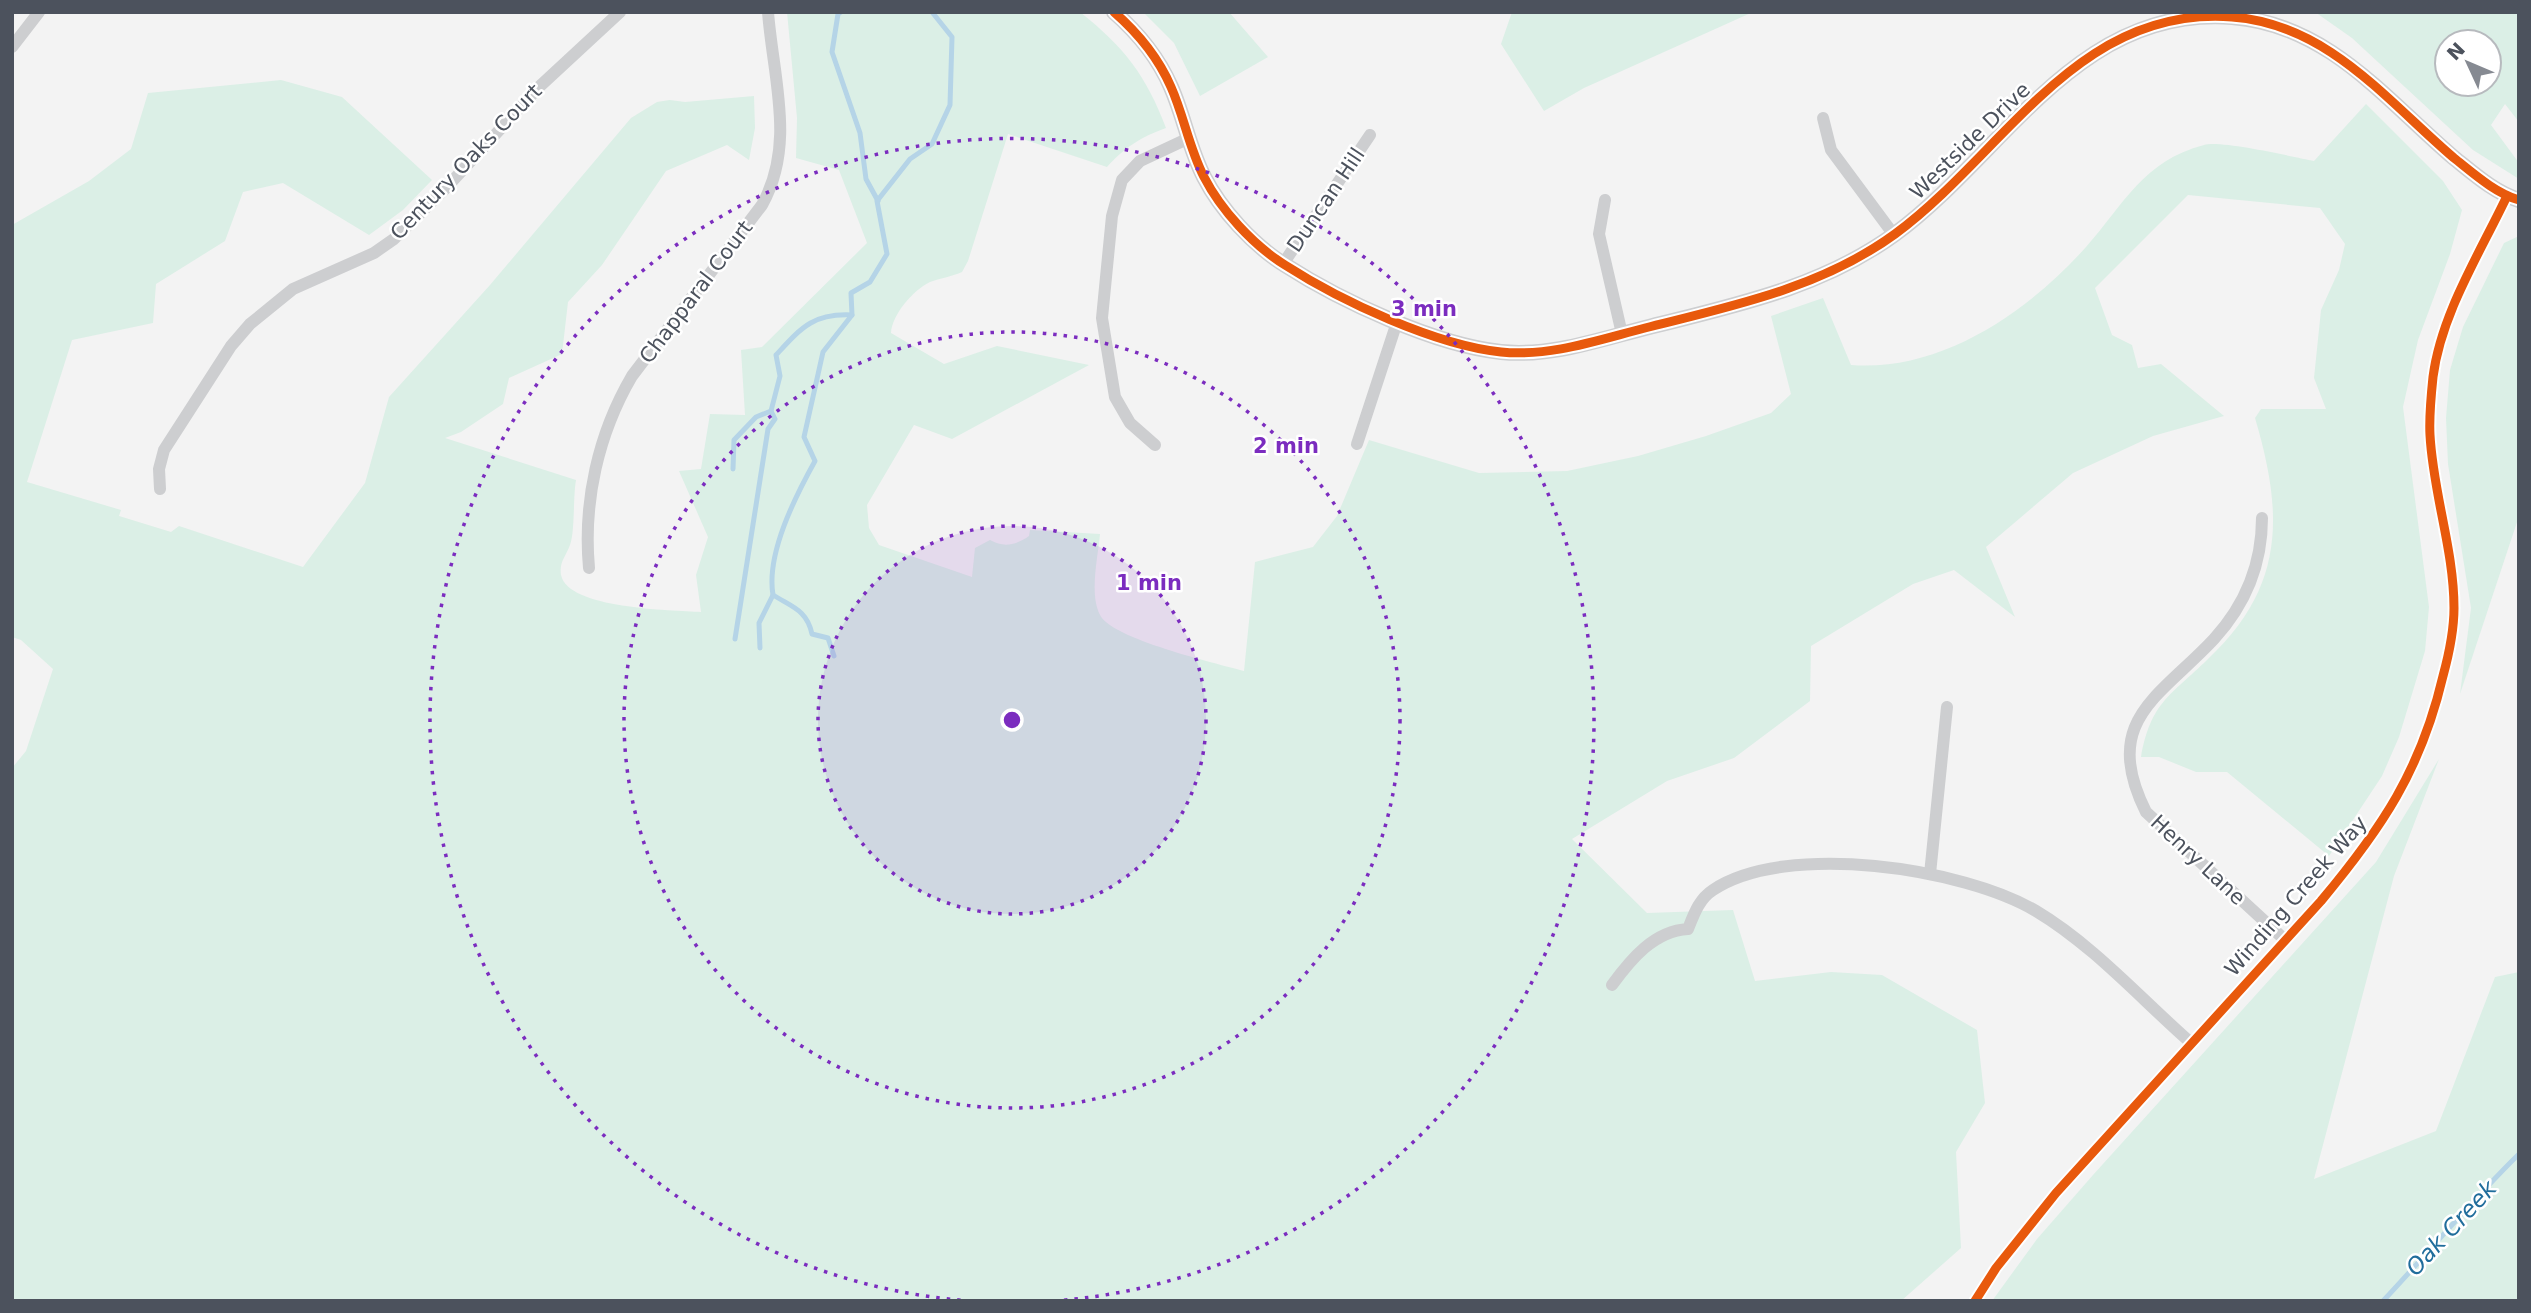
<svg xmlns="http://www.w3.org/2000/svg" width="2531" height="1313" font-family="'DejaVu Sans',sans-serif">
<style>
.green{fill:#dbefe6;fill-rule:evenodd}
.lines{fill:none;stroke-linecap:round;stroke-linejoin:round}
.stream{stroke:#b5d4e7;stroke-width:5}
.minor{stroke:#cdced0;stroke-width:12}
.tertiary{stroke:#cdced0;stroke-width:16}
.cycleway-casing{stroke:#fff;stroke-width:13}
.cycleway{stroke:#e8590c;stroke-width:9}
.ring{fill:none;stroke:#7b2cbf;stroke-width:3.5;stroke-dasharray:3.5 7}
.labels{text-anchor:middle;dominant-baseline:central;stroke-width:5;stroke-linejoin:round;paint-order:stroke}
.street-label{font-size:21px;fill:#4c525d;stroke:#fff}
.water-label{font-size:23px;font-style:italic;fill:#206d9c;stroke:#fff}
.centre{fill:#7b2cbf;stroke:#fff;stroke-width:3.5}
.ring-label{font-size:21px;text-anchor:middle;font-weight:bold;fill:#7b2cbf;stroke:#fff;stroke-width:5;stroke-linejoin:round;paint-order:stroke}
</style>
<rect width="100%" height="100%" fill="#f3f3f3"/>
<!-- green -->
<g class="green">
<path d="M787 12H1080C1124 47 1146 75 1166 128 1141 137 1125 147 1107 167L1008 134 968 261 962 272C951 277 940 278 930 282 913 290 892 315 891 333L944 364 997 346 1089 365 952 439 914 425 867 505 869 528 879 545 972 577 975 548 990 540C1004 548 1016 545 1029 536L1030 530 1100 534C1098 557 1089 594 1100 615 1112 639 1215 663 1244 671L1255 562 1313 547 1337 516 1369 440 1479 473 1567 471 1638 456 1706 436 1771 413 1791 394 1771 316 1823 298 1851 365C1941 372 2028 312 2086 247 2125 203 2143 161 2204 145 2221 140 2293 157 2314 161L2366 104 2443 181 2462 210 2450 254 2418 340 2403 407 2429 607 2425 651 2399 737 2382 776 2329 856 2227 772H2196L2159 757H2141C2151 702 2170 696 2208 659 2286 586 2283 513 2255 418L2261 409H2326L2314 378 2321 310 2339 270 2345 244 2320 208 2188 195 2095 288 2112 335 2132 345 2138 368 2161 364 2224 416 2153 436 2073 473 1986 547 2015 617 1954 570 1913 584 1811 646 1810 701 1734 758 1667 781 1572 839 1647 913 1733 910 1755 981 1831 972 1882 975 1977 1030 1985 1103 1956 1152 1961 1248 1901 1301H12V768L26 751 53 669 21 640 12 637V225L89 181 131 149 148 93 281 80 342 97 432 180 403 210 369 235 283 183 243 192 225 241 156 284 153 323 72 340 27 482 121 510 119 516 171 532 179 526 303 567 365 483 389 397 490 285 631 118 657 102 670 100 685 102 754 96 755 128 749 160 727 145 666 171 602 265 568 302 562 354 509 378 503 404 461 432 445 438 576 480C573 497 575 532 570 545 566 556 559 562 561 575 568 609 671 610 701 612L696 575 708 537 679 471 701 469 710 414 745 415 741 350 762 347 867 243 839 170 796 158 797 118Z"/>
<path d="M1143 12H1229L1268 57 1200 96 1174 43Z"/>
<path d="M1512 12H1753L1584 88 1544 111 1501 44Z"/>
<path d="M2315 12H2519V122L2505 104 2491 125 2519 163V179L2473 150 2352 38ZM2447 42H2489V84H2447Z"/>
<path d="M2519 236V516L2460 694 2471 608 2448 464 2446 418 2450 370 2463 327 2504 243Z"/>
<path d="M2439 759 2394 876 2314 1179 2436 1131 2495 977 2519 972V1301H1992L2037 1239 2093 1175 2376 862Z"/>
</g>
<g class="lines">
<!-- stream -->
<g class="stream">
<path d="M841 12 838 14 832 52 860 133 866 179 878 201"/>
<path d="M733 469 734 440 756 417 771 411"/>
<path d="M735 639 768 429 775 419 771 411 780 376 776 355C801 328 813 313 852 315"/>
<path d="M760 648 759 623 773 595"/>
<path d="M834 656 828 638 812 634C807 610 792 607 773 595 766 554 795 497 815 461L804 437 823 352 852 315 851 293 870 282 887 254 877 201 910 159 932 144 950 105 952 37 932 12"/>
<path d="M2383 1301C2429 1252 2471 1201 2519 1154"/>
</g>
<!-- minor -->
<g class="minor">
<path d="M12 47 39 12"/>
<path d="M1823 118 1831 150 1894 235"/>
<path d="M1605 200 1599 234 1622 334"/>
<path d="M1283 264 1370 135"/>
<path d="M1357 444 1397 322"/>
<path d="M1155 445 1130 423 1115 397 1102 318 1112 216 1122 180 1140 161 1187 139"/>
<path d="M160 489 159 469 164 450 231 346 250 324 293 289 374 253 394 239 446 188 539 87 620 12"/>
<path d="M2262 518C2262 564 2245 605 2214 639 2160 697 2100 720 2146 812L2285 940"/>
<path d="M589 568C583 502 598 434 632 376L762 205C796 144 773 78 768 12"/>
<path d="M1930 874 1947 707"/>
<path d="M1612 985C1631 959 1654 931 1688 929 1694 914 1699 899 1713 890 1786 841 1964 868 2036 911 2093 945 2141 999 2190 1042"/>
<path d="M1975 1301 1996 1268 2056 1193 2321 901C2382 828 2421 770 2443 676 2449 654 2454 631 2454 608 2454 550 2433 493 2430 435 2429 417 2431 396 2433 377 2441 314 2480 253 2507 196"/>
</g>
<!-- tertiary -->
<path class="tertiary" d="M1114 12C1138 33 1158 57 1171 87 1184 116 1189 148 1204 177 1221 210 1253 245 1285 265 1341 301 1435 345 1501 352 1550 357 1598 340 1645 328 1732 306 1821 288 1895 234 2004 154 2077 5 2232 17 2328 24 2386 100 2454 158 2473 173 2495 193 2519 200"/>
<defs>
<g id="cycleway">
<path d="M1114 12C1138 33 1158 57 1171 87 1184 116 1189 148 1204 177 1221 210 1253 245 1285 265 1341 301 1435 345 1501 352 1550 357 1598 340 1645 328 1732 306 1821 288 1895 234 2004 154 2077 5 2232 17 2328 24 2386 100 2454 158 2473 173 2495 193 2519 200"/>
<path d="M1975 1301 1996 1268 2056 1193 2321 901C2382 828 2421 770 2443 676 2449 654 2454 631 2454 608 2454 550 2433 493 2430 435 2429 417 2431 396 2433 377 2441 314 2480 253 2507 196"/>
</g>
</defs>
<!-- cycleway casing -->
<use href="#cycleway" class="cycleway-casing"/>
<!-- cycleway -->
<use href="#cycleway" class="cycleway"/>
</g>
<!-- distance rings -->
<circle cx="1012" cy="720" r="194" fill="#7b2cbf" fill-opacity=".12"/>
<g class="ring">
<circle cx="1012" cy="720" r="194"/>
<circle cx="1012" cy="720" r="388"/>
<path d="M971 1301A582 582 0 1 1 1053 1301"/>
</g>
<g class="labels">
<!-- street labels -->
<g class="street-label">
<text transform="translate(1970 141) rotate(-44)">Westside Drive</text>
<text transform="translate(466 162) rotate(-46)">Century Oaks Court</text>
<text transform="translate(1326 200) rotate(-56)">Duncan Hill</text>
<text transform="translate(696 292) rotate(-53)">Chapparal Court</text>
<text transform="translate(2198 860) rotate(43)">Henry Lane</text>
<text transform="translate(2296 896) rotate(-49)">Winding Creek Way</text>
</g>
<!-- water labels -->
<g class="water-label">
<text transform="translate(2451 1228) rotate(-47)">Oak Creek</text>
</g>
</g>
<circle cx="1012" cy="720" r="10" class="centre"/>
<g class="ring-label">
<text x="1424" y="316">3 min</text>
<text x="1286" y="453">2 min</text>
<text x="1149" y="590">1 min</text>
</g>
<!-- border -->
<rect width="2531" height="1313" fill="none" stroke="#4c525d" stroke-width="28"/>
<!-- north arrow -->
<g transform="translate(2468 63) rotate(314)"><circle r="33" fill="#ffffff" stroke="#b7babe" stroke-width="2"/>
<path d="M0-5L12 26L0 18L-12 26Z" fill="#868a92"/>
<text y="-10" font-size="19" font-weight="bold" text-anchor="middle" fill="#4c525d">N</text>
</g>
</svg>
